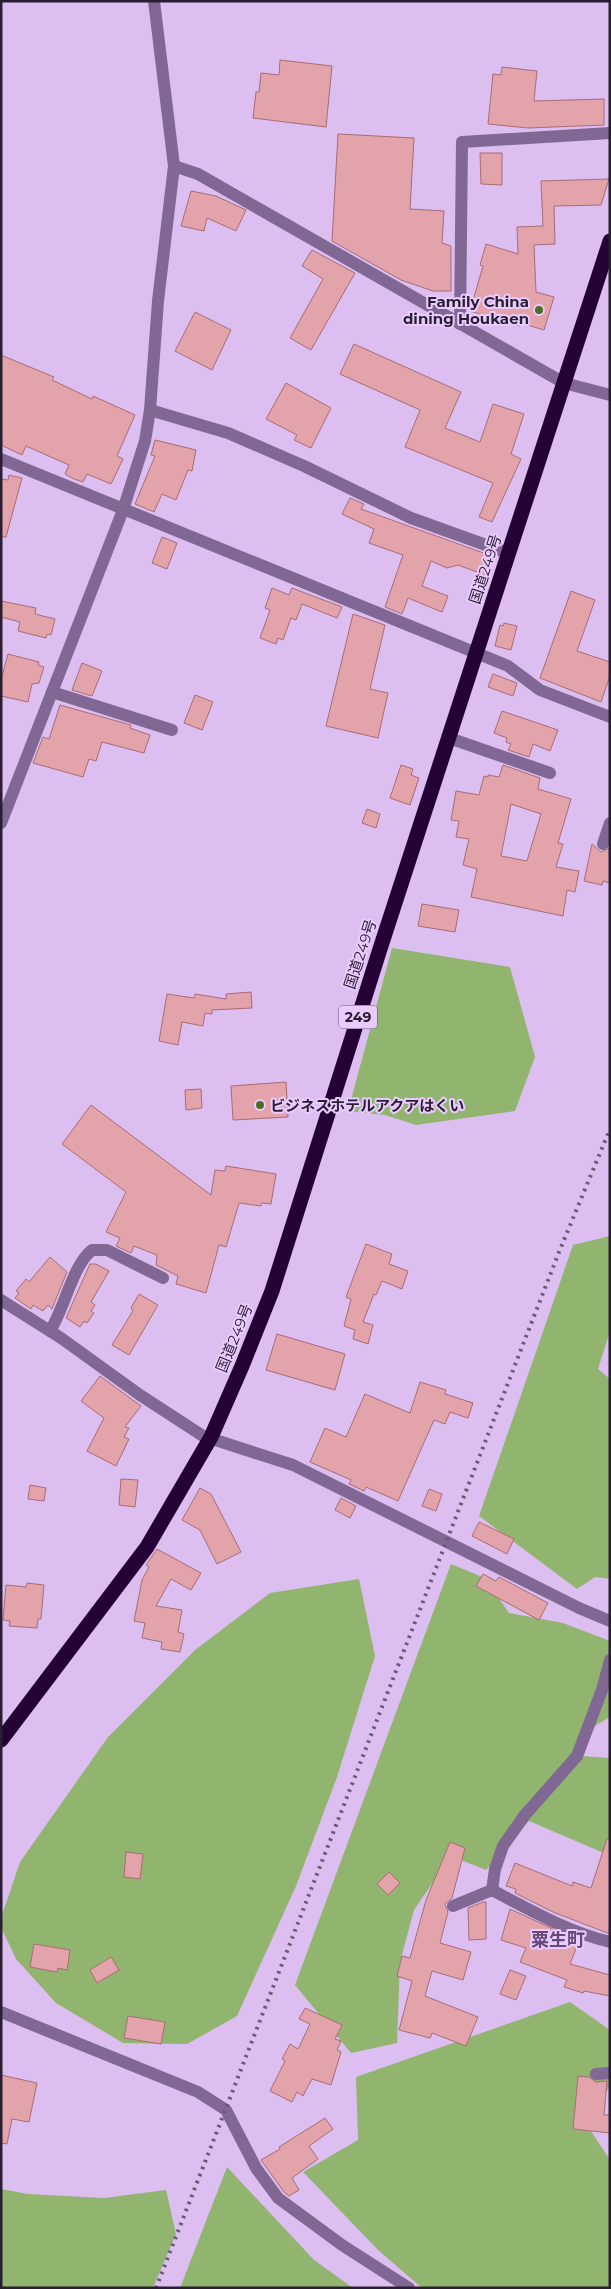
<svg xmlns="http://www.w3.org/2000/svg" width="611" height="2289" font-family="Montserrat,'Noto Sans JP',sans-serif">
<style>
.green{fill:#91b56e}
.building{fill:#e3a3ab;stroke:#a86c74;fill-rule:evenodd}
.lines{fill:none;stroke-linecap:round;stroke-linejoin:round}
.minor{stroke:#816793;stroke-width:12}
.highway{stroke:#240236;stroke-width:15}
.rail{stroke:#6a5977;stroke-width:4;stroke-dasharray:2.5 5;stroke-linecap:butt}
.poi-dot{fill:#4b6d24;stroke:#e9cbff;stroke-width:2}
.labels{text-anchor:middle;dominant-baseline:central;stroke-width:4;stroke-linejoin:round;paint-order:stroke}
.shield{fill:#e9cbff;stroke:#635370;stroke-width:1}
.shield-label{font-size:14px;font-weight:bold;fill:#2a1f32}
.poi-label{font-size:15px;font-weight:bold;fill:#2a1f32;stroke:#e9cbff;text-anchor:end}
.street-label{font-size:15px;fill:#2a1f32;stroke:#e9cbff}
.quarter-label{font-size:18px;font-weight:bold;fill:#654a77;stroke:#e9cbff}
</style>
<rect width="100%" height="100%" fill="#dcbef1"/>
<!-- green -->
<g class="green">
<path d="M392 948 510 967 535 1057 515 1111 416 1125 385 1115 348 1111Z"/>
<path d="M610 1236V1331L598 1369 610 1379V1579L595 1577 577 1589 479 1516 573 1245Z"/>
<path d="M451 1564 485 1578 509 1613 563 1623 610 1641V1717L588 1730 583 1756 610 1758V1839L606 1854 529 1821 486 1870 451 1856 414 1910 400 1962 397 2043 351 2053 295 1985Z"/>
<path d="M359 1579 375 1656 337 1777 296 1886 237 2016 187 2044 123 2043 56 2003 16 1959 1 1927V1918L20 1862 108 1737 195 1650 270 1593Z"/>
<path d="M570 2002 610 2030V2085L587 2125 610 2160V2288H422L378 2250 303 2172 358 2140 356 2077Z"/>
<path d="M227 2167 314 2260 353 2288H180Z"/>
<path d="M1 2189 28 2194 104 2198 166 2190 176 2234 153 2288H1Z"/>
</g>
<!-- building -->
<g class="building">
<path d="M280 60 332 66 326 127 253 118 256 92H259L261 73 279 75Z"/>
<path d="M502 67 537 71 534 101 604 99V125L528 128 488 124 493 74 501 75Z"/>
<path d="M338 134 414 138 410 209 444 211 442 243 451 246V291H433L401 280 332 241Z"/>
<path d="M480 153H502V185L481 184Z"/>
<path d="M609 179 601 205 554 206 555 244 534 245 536 292 554 297 544 330 521 323 520 326 470 311 483 266 480 265 486 244 518 254 517 227 543 226 541 181Z"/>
<path d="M191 191 216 196 246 210 236 231 207 218 204 231 181 226Z"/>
<path d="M312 250 355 273 311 350 290 338 323 279 302 266Z"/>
<path d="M195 312 231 330 212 370 175 351Z"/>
<path d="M354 344 461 392 445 428 480 442 493 404 524 414 511 454 521 459 492 522 479 517 493 483 405 447 420 410 340 374Z"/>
<path d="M1 355 54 377 52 380 92 399 93 396 135 415 117 456 123 459 111 484 87 474 83 482 74 479 65 474 69 465 26 446 22 455 1 445Z"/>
<path d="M286 383 331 408 311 448 294 440 297 435 266 419Z"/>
<path d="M155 440 196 450 192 471 188 470 176 500 162 494 154 512 135 504 155 456 151 455Z"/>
<path d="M9 475 22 478 6 537H1V479L8 480Z"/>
<path d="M350 498 364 504 361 509 492 556 485 575 458 565 447 568 431 561 422 586 448 596 442 612 408 598 402 614 385 607 403 555 369 543 374 529 342 514Z"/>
<path d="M162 537 177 543 167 569 152 563Z"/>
<path d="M272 588 289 595 292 588 342 607 337 618 302 604 296 620 291 618 283 640 278 638 276 644 260 638 270 610 265 608Z"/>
<path d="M571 591 595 600 577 651 610 662V676L601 702 540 678Z"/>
<path d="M1 601 36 608 35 614 55 619 51 635 47 634 46 638 18 631 20 622 1 617Z"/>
<path d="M353 614 385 625 370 689 388 693 378 738 326 726Z"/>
<path d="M504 623 517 626 511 650 495 646 500 625 503 626Z"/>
<path d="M8 654 39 662 38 665 44 667 39 683 32 684 28 702 1 696V680Z"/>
<path d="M82 663 102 671 92 696 72 690Z"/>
<path d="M493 674 517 683 513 696 488 687Z"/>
<path d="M195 695 213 702 202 730 184 723Z"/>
<path d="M60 705 131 725 130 728 150 735 144 753 102 742 96 761 89 759 83 777 33 763 43 737 49 739Z"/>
<path d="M502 711 558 730 550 751 533 744 529 757 508 750 511 744 506 742 507 738 494 733Z"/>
<path d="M401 765 413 769 411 775 419 778 410 805 390 798Z"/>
<path d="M503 765 540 778 538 789 571 799 558 843 563 844 556 867 579 871 575 892 567 890 563 916 471 897 477 869 463 865 469 839 456 837 459 821 451 820 456 791 479 795 484 776 488 777V775L499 777ZM511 804 541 814 527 861 501 856Z"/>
<path d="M367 809 380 814 376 828 362 823Z"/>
<path d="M592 844 601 852 610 848V883L603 881 602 885 584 881Z"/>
<path d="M422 904 459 910 455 932 418 926Z"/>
<path d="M251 992 252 1008 212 1010V1014L205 1013 203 1026 182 1022 178 1045 159 1041 167 994 194 998 195 994 226 999V994Z"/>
<path d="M286 1082 288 1117 233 1120 231 1086Z"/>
<path d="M201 1089 202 1108 186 1110 185 1090Z"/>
<path d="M91 1105 211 1195 215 1170 225 1171 226 1166 276 1174 271 1204 262 1203 261 1206 239 1203 226 1247 219 1245 206 1293 176 1284 178 1276 156 1265 157 1255 134 1246 131 1253 116 1246 120 1238 106 1232 126 1192 62 1144Z"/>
<path d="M366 1244 392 1254 389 1264 408 1271 402 1289 382 1281 376 1295 374 1294 363 1322 373 1325 368 1344 353 1339 355 1330 344 1326 351 1299 346 1297Z"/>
<path d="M50 1257 67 1272 52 1309 48 1305 43 1311 33 1305 31 1309 15 1298 19 1293 16 1291 26 1279 29 1282Z"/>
<path d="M90 1264H96L109 1271 91 1302 95 1305 91 1311 94 1313 87 1323 84 1321 80 1327 66 1318Z"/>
<path d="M139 1294 158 1305 129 1355 112 1345 131 1314 133 1310 131 1308Z"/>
<path d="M277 1334 345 1354 335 1390 266 1370Z"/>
<path d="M100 1376 141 1406 125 1427 129 1428 124 1437 129 1439 116 1466 87 1451 104 1418 81 1401Z"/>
<path d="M420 1382 446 1390 445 1394 473 1403 468 1418 450 1412 445 1424 434 1420 398 1501 366 1487 364 1491 349 1484 351 1480 310 1462 325 1428 346 1437 365 1394 410 1413Z"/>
<path d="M121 1479 138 1480 135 1507 119 1505Z"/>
<path d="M30 1485 46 1488 44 1501 28 1499Z"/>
<path d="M200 1488 211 1494 241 1552 217 1564 200 1530 182 1520Z"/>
<path d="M429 1489 442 1494 436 1511 422 1506Z"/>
<path d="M341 1498 356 1506 350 1518 335 1510Z"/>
<path d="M479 1522 514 1539 507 1554 472 1536Z"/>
<path d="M157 1549 201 1573 191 1590 171 1579 156 1606 182 1610 178 1632 184 1634 180 1652 161 1649 162 1642 142 1638 145 1623 134 1621 142 1580 149 1567 146 1565Z"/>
<path d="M483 1574 496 1581 499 1577 548 1603 539 1620 476 1586Z"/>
<path d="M27 1583 44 1585 41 1619H38L37 1628 9 1626 10 1621 3 1620 6 1585 26 1587Z"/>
<path d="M607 1839H610V1934L553 1912 515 1893 516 1889 506 1886 515 1863 572 1886 573 1882 591 1888Z"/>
<path d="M450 1842 465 1848 452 1898 445 1904 448 1912 440 1943 471 1952 463 1980 432 1971 425 1996 478 2017 466 2046 432 2033 430 2038 399 2030 412 1981 397 1976 402 1956 410 1958 426 1900Z"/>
<path d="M126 1852 143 1854 140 1879 124 1877Z"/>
<path d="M389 1872 400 1883 388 1895 377 1884Z"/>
<path d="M483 1902H486V1939L469 1940 468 1908Z"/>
<path d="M510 1909 579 1941 570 1964 610 1975V1996L584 1991 583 1993 564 1987 567 1980 520 1962 526 1948 501 1940Z"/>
<path d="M34 1944 70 1950 67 1970 58 1968 57 1972 30 1967Z"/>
<path d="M111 1957 119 1970 97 1983 90 1970Z"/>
<path d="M510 1970 526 1976 516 2000 500 1994Z"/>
<path d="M305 2008 342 2025 335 2039 341 2041 337 2050 341 2052 331 2085 312 2079 303 2096 297 2092 292 2102 270 2091 285 2061 282 2059 290 2044 298 2049 310 2024 299 2019Z"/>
<path d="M128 2016 165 2022 161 2044 124 2038Z"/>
<path d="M1 2075 37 2083 29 2122 12 2119 7 2144 1 2143Z"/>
<path d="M578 2076 589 2077 596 2082 607 2081 604 2115H610V2133L573 2129Z"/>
<path d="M325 2118 333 2129 309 2146 318 2159 292 2178 299 2190 289 2196 284 2192 261 2160 280 2149 279 2147Z"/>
</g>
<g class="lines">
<!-- minor -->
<g class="minor">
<path d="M174 166 198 174 564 383 610 395"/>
<path d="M460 324 462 142 610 133"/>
<path d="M150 410 228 433 304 466 411 518 508 553"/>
<path d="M1 459 508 666 540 690 610 717"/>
<path d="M52 692 172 730"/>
<path d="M449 738 550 773"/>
<path d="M1 823 123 510 145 441 150 410 158 301 174 166 154 1"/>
<path d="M603 844 610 823"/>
<path d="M1 1300 61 1338 140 1395 203 1436 293 1465 579 1608 610 1621"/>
<path d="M50 1331C65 1308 72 1266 92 1250H107L163 1278"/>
<path d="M492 1890 495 1869 503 1846 524 1816 577 1756 602 1690 610 1660"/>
<path d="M453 1906 492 1890C530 1910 568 1932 610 1942"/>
<path d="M1 2012 198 2092 226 2110 256 2168 278 2198 342 2245 409 2288"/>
<path d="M596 2074 610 2073"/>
</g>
<!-- highway -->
<path class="highway" d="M1 1740 147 1547 211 1437 242 1366 272 1291 380 949 610 241"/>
<!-- rail -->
<path class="rail" d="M156 2288 559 1252 610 1129"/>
</g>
<!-- markers -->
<g class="poi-dot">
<circle cx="539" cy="310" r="5"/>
<circle cx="260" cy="1105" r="5"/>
</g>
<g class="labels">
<!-- shield labels -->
<rect class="shield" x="339" y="1005.5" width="38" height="23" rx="4"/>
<g class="shield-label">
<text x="358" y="1017">249</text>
</g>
<!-- poi labels -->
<g class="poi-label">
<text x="529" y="301">Family China<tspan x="529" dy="17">dining Houkaen</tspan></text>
<text x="270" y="1105" text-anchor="start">ビジネスホテルアクアはくい</text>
</g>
<!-- street labels -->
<g class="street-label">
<text transform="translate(485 569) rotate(-72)">国道249号</text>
<text transform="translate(360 954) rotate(-72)">国道249号</text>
<text transform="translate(234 1338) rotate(-68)">国道249号</text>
</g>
<!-- quarter labels -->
<g class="quarter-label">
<text x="558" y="1940">粟生町</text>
</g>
</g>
<!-- border -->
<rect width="611" height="2289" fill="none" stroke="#2a1f32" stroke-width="5"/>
</svg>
